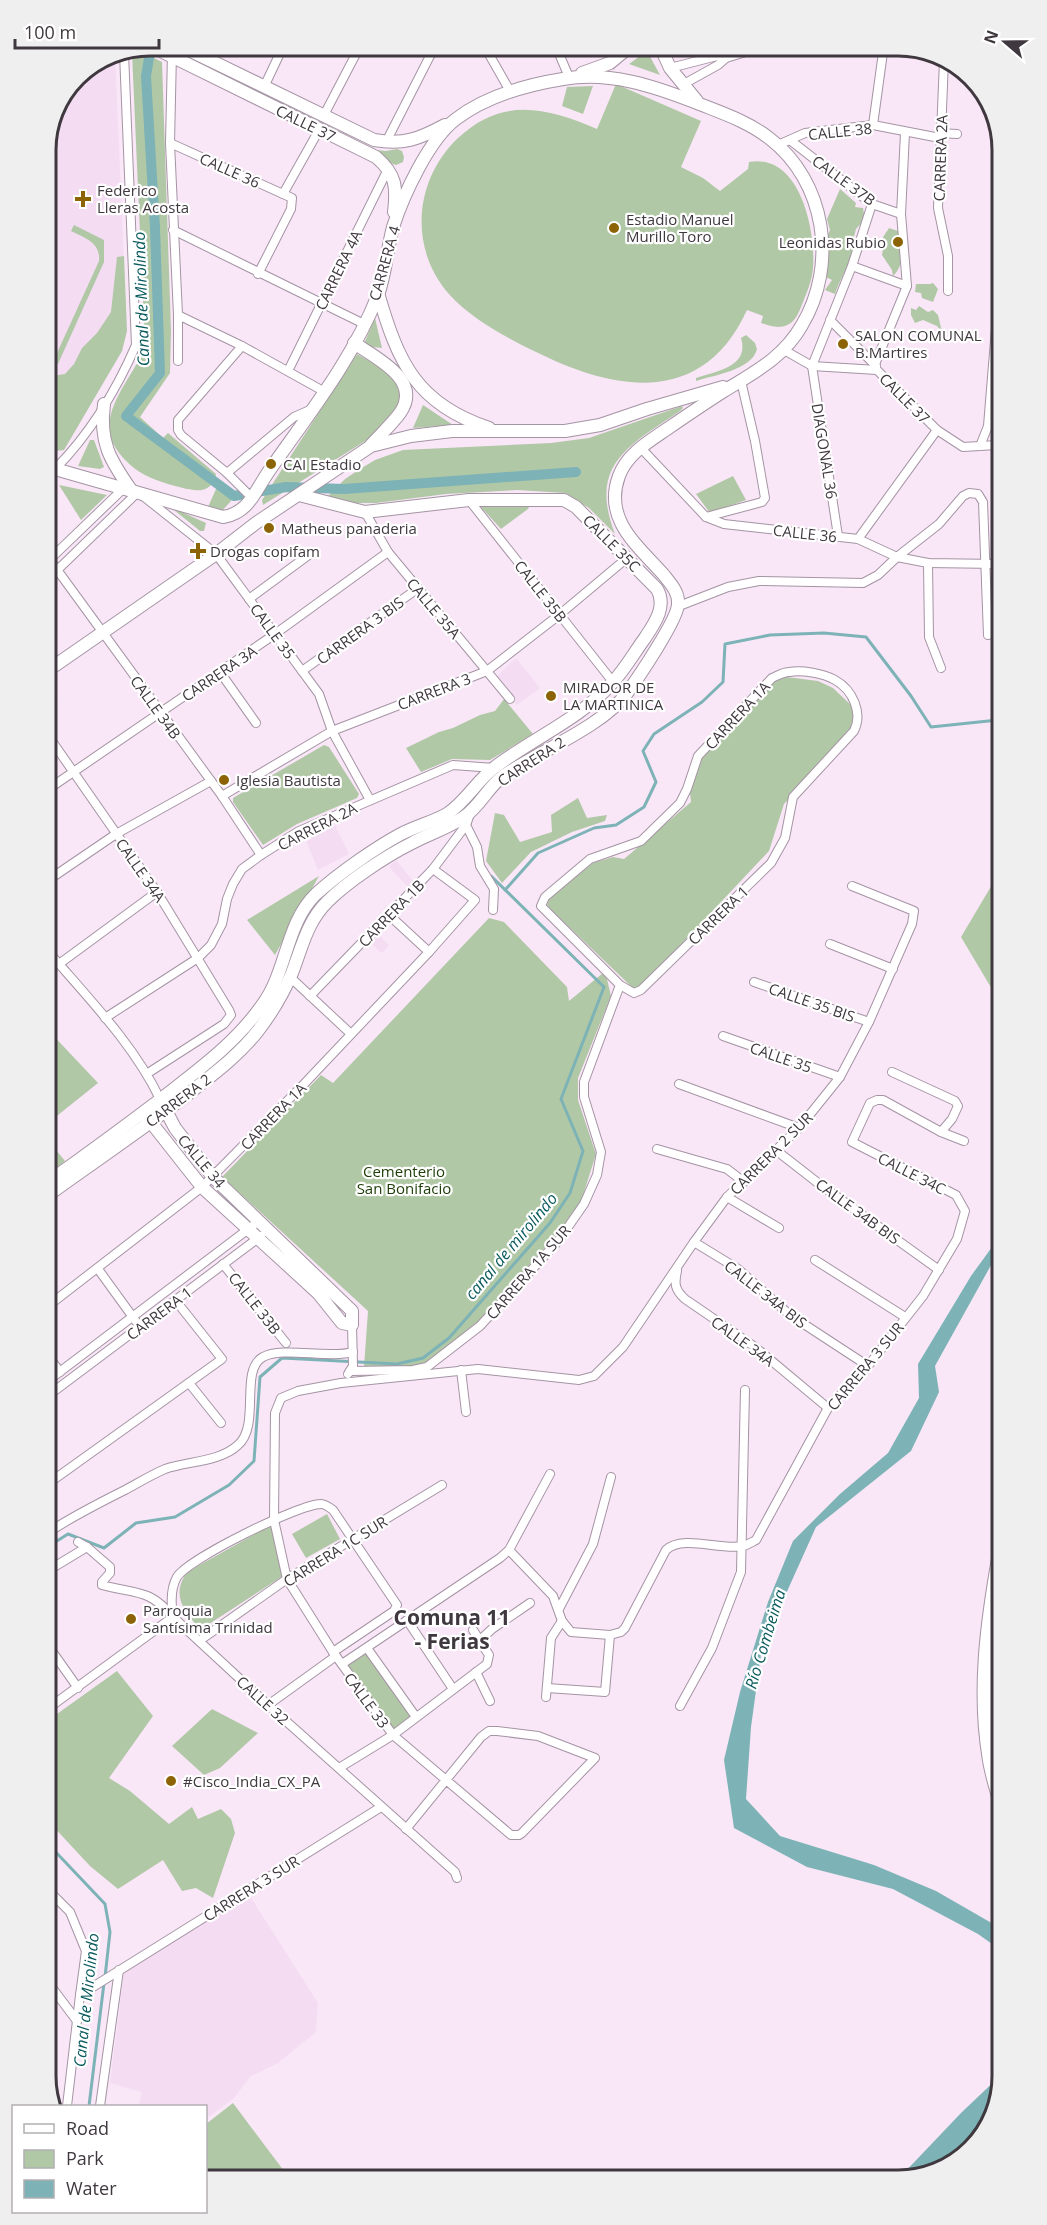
<svg xmlns="http://www.w3.org/2000/svg" width="1047" height="2225" font-family="'Open Sans',sans-serif">
<style>
.built{fill:#f4dcf3}
.green{fill:#b1c8a6}
.water{fill:#7db3b6}
.lines{fill:none;stroke-linecap:round;stroke-linejoin:round}
.stream{stroke:#7db3b6;stroke-width:3}
.canal{stroke:#7db3b6;stroke-width:10}
.street-casing{stroke:#a594a4;stroke-width:10}
.secondary-casing{stroke:#a594a4;stroke-width:14}
.highway-casing{stroke:#a594a4;stroke-width:17}
.street{stroke:#fff;stroke-width:8}
.secondary{stroke:#fff;stroke-width:12}
.highway{stroke:#fff;stroke-width:15}
.poi-dot{fill:#8c6406;stroke:#fff;stroke-width:2}
.labels{text-anchor:middle;dominant-baseline:central;stroke-width:4.5;stroke-linejoin:round;paint-order:stroke}
.street-label{font-size:15px;fill:#3f383e;stroke:#fff}
.poi-label{font-size:15px;fill:#3f383e;stroke:#fff;text-anchor:start}
.park-label{font-size:15px;fill:#1d3d07;stroke:#fff}
.water-label{font-size:16px;font-style:italic;fill:#095a5d;stroke:#fff}
.district-label{font-size:21px;font-weight:bold;fill:#3f383e;stroke:#fff}
.rim{fill:none;stroke:#3f383e;stroke-width:3}
</style>
<rect width="100%" height="100%" fill="#f9e7f8"/>
<!-- built -->
<g class="built">
<path d="M110 53H115L127 331 122 351 64 450 55 451 46 439 45 143 76 75Z"/>
<path d="M516 658 540 688 517 705 496 677Z"/>
<path d="M335 825 349 854 318 870 306 841Z"/>
<path d="M396 860 413 881 408 887 389 867Z"/>
<path d="M375 932 389 945 382 953 367 940Z"/>
<path d="M248 1893 318 2003 316 2032 278 2063 251 2076 233 2099 206 2119V2106H139L141 2092 110 2083 124 1972Z"/>
</g>
<!-- green -->
<g class="green">
<path d="M647 51 660 75 629 64Z"/>
<path d="M142 52 162 62 171 331 170 373 140 417 163 438 168 433 216 474C215 481 210 489 202 490 190 492 156 481 145 475 132 468 119 456 113 443 98 409 135 376 145 346L132 53Z"/>
<path d="M616 84 701 121 681 167 703 178 720 191 748 169 749 162C800 153 816 230 813 268 812 282 806 294 801 307 798 314 795 322 787 325 779 329 769 326 761 323L763 316 747 310C702 408 614 391 534 351 505 337 470 318 448 293 408 246 415 179 458 138 503 96 547 108 597 129Z"/>
<path d="M593 86 583 114 562 106 567 87Z"/>
<path d="M397 149 402 151 404 157 403 162 396 165C389 164 383 154 376 150L386 151Z"/>
<path d="M840 189 856 203 855 207 863 208 865 219 856 229 852 244 854 249C850 265 840 278 835 294L825 290 832 280 826 277 828 263 827 237 830 230 827 219Z"/>
<path d="M74 225 104 240V262L58 364 48 360 57 353 99 261C101 243 85 238 71 231Z"/>
<path d="M889 228 898 231C901 247 906 264 893 276L892 270 882 255 883 249C878 241 885 235 889 228Z"/>
<path d="M124 256 127 331 122 351 64 450 55 451 46 439V375L52 376 65 374 74 364 82 348 97 333 111 312 117 257Z"/>
<path d="M933 283 938 289 933 302 922 298 921 293 915 292 916 284H930Z"/>
<path d="M919 306 928 312 933 310 938 315 942 332 937 326 923 320 915 323 911 315V308L916 310Z"/>
<path d="M375 318 382 348 363 346Z"/>
<path d="M746 335 755 343 757 349C752 370 714 375 696 381V378C716 371 750 367 741 338Z"/>
<path d="M357 354 380 367 396 380 399 388V401L389 421 367 440 263 505 262 500Z"/>
<path d="M423 405 453 425 413 428Z"/>
<path d="M682 406 683 408 680 411C629 446 588 464 615 534L589 508 565 493 517 490 446 494 376 503H354L328 496 345 479 360 469 375 460 403 450 551 443 589 438Z"/>
<path d="M90 440H94L104 467 100 469 78 466Z"/>
<path d="M733 476 746 500 710 513 696 494Z"/>
<path d="M220 480 225 489 234 494 231 501 221 512 208 507Z"/>
<path d="M59 485 107 495 81 520Z"/>
<path d="M520 504 529 507 528 509 501 529 479 505Z"/>
<path d="M175 509 206 523 204 531H200L174 510Z"/>
<path d="M787 677 818 681 833 688 852 706 855 724 848 736 784 804 769 851 641 987 635 990 547 906 549 897 593 863 613 857 624 859 691 802 690 793 702 758 775 681Z"/>
<path d="M504 699 533 734 490 760 452 759 421 772 406 748 439 732 453 728 480 715 495 711Z"/>
<path d="M324 745 329 747 359 794 357 798 297 824 263 845 233 802V798Z"/>
<path d="M578 798 587 818 607 815 605 821 572 832 531 852 502 883 486 861 495 813 504 815 520 842 552 832 551 815Z"/>
<path d="M999 873V1001L961 937Z"/>
<path d="M319 876 275 955 247 920Z"/>
<path d="M489 918 504 922 567 987 569 1001 603 973 607 979 611 996 578 1078V1100L596 1154 581 1202 563 1227 477 1324 426 1364 414 1366 364 1367 368 1311 222 1177 321 1075 333 1083Z"/>
<path d="M48 1030 98 1083 48 1123Z"/>
<path d="M48 1140 65 1161 48 1174Z"/>
<path d="M327 1514 340 1539 306 1558 292 1534Z"/>
<path d="M271 1525 283 1576 200 1630C185 1610 170 1597 187 1572Z"/>
<path d="M367 1648 416 1717 393 1735 342 1664Z"/>
<path d="M117 1671 153 1716 109 1778 130 1791 169 1824 192 1807 198 1819 221 1809 231 1819 235 1833 213 1898 196 1888 182 1891 163 1860 118 1889 90 1866 50 1823V1719Z"/>
<path d="M212 1709 258 1733 220 1768 204 1775 172 1746Z"/>
<path d="M233 2103 290 2179H206V2124Z"/>
</g>
<!-- water -->
<g class="water">
<path d="M999 909V957L992 944Z"/>
<path d="M1000 1236V1249L935 1366 939 1392 911 1451 816 1527 762 1647 751 1727 746 1799 780 1836 874 1865 936 1891 1002 1929V1951L978 1934 893 1889 807 1867 734 1828 724 1760 740 1692 768 1602 793 1541 840 1494 888 1453 919 1398 918 1364 971 1276Z"/>
<path d="M1002 2074 985 2125 932 2174 902 2175 961 2113Z"/>
</g>
<g class="lines">
<!-- stream -->
<g class="stream">
<path d="M505 890 538 853 594 828 616 825 644 807 656 782 643 751 654 734 702 702 723 682 725 644 770 635 824 633 866 637 911 696 931 727 998 720"/>
<path d="M49 1546 68 1534 104 1548 136 1523 175 1517 229 1485 254 1461 260 1377 282 1358 397 1364 423 1358 449 1338 550 1223 570 1193 583 1151 561 1099 604 987 491 876"/>
<path d="M50 1846 105 1904 110 1932 105 1977"/>
<path d="M89 2106 104 1983"/>
</g>
<!-- canal -->
<path class="canal" d="M150 52 146 76 155 228 160 373 126 416 234 496 286 487 344 489 576 472"/>
<defs>
<g id="street">
<path d="M486 49 510 91"/>
<path d="M557 49 569 77"/>
<path d="M172 53 170 143 178 315V361"/>
<path d="M944 60 938 208 948 256V291"/>
<path d="M670 68 717 56 726 58"/>
<path d="M682 85 718 65 726 58 762 47"/>
<path d="M264 87 281 51"/>
<path d="M323 117 358 50"/>
<path d="M873 125 884 45"/>
<path d="M940 133 957 134"/>
<path d="M790 140 872 204 901 214"/>
<path d="M386 142 433 50"/>
<path d="M170 143 292 198 291 209 258 274"/>
<path d="M778 145 805 133 873 125 940 138"/>
<path d="M283 194 319 130"/>
<path d="M173 230 364 324"/>
<path d="M852 266 907 286"/>
<path d="M178 315 242 346 325 392"/>
<path d="M830 320 876 366"/>
<path d="M242 346 178 420V430L181 435 227 473 252 498"/>
<path d="M784 350 812 366 877 370 937 430 963 447 997 445"/>
<path d="M873 369 907 286 901 214 905 133"/>
<path d="M288 371 388 169"/>
<path d="M980 446 988 426 997 316"/>
<path d="M640 447 706 517 724 524 858 539 897 557 928 563 998 564"/>
<path d="M46 457 55 469C89 435 117 389 136 345L124 53"/>
<path d="M227 473 294 417 312 409"/>
<path d="M469 500 613 682"/>
<path d="M365 512 388 552 510 699"/>
<path d="M706 517 762 502 765 498 755 441 741 381"/>
<path d="M838 536 812 366 852 266 872 204"/>
<path d="M858 539 937 430"/>
<path d="M50 560 222 796 261 855"/>
<path d="M46 563 124 488"/>
<path d="M928 563 929 637 941 668"/>
<path d="M46 581 138 492 216 554 319 694 332 731 370 800"/>
<path d="M249 599 310 554"/>
<path d="M679 606 728 587 759 581 863 583 878 575 897 557 939 524 963 496 969 493 978 494 983 502 988 635"/>
<path d="M302 671 417 589"/>
<path d="M220 672 256 723"/>
<path d="M47 734 157 892 229 1010 231 1015 224 1024 148 1073"/>
<path d="M47 790 275 634 388 552"/>
<path d="M222 796 332 731 487 671 559 615 627 558"/>
<path d="M466 825 477 847 480 866 494 889 493 910"/>
<path d="M47 881 116 834 211 781"/>
<path d="M389 915 429 952"/>
<path d="M830 944 893 969"/>
<path d="M47 950C87 997 133 1043 160 1099"/>
<path d="M59 964 157 892"/>
<path d="M290 977 351 1034"/>
<path d="M754 982 869 1022"/>
<path d="M310 996 433 869 466 825 470 814"/>
<path d="M105 1018 198 958 211 945 222 924 227 899 233 884 242 869 261 855 299 831 453 765 494 768"/>
<path d="M723 1036 840 1077"/>
<path d="M892 1072 955 1101 958 1106 952 1119 941 1132"/>
<path d="M679 1084 799 1128"/>
<path d="M657 1149 727 1169 744 1182"/>
<path d="M777 1151 818 1183 939 1270"/>
<path d="M727 1197 779 1228"/>
<path d="M694 1242 738 1269 790 1315 868 1366"/>
<path d="M815 1260 905 1317"/>
<path d="M223 1264 286 1343"/>
<path d="M98 1269 140 1327"/>
<path d="M677 1271C674 1284 675 1290 685 1299L755 1347 828 1408"/>
<path d="M48 1306 202 1187 304 1084 429 952 475 900 433 869"/>
<path d="M49 1357 60 1372"/>
<path d="M461 1370 466 1412"/>
<path d="M350 1371 413 1370 427 1367 480 1326 559 1240 584 1204 597 1175 601 1152 584 1097V1082L620 985 634 993 641 990 771 863 785 838 793 797 854 731C863 713 853 690 835 680 823 673 802 670 789 672 783 672 777 676 772 678L698 756 687 789 680 803 641 841 590 859 545 897 541 906 620 985"/>
<path d="M348 1374 353 1366 352 1325"/>
<path d="M49 1380 259 1221"/>
<path d="M189 1383 221 1423"/>
<path d="M49 1395 261 1236"/>
<path d="M49 1483 222 1359 176 1301"/>
<path d="M49 1532C73 1516 99 1503 125 1490 138 1483 151 1475 165 1469 188 1461 220 1462 238 1445 261 1425 239 1370 263 1357 282 1346 328 1359 353 1352"/>
<path d="M78 1542 87 1547 110 1567V1573L102 1582V1585C135 1594 149 1588 173 1617L268 1705 455 1872 457 1878"/>
<path d="M509 1550 553 1596 562 1621 571 1632 610 1635 621 1632 625 1628 666 1550C683 1534 721 1551 743 1546 747 1545 752 1542 756 1540L828 1408 868 1366 923 1296 957 1239 965 1211 956 1195 852 1142 870 1103 877 1100H883L941 1132 964 1141"/>
<path d="M49 1570 87 1547"/>
<path d="M559 1609 593 1544 611 1477"/>
<path d="M407 1620 453 1689"/>
<path d="M199 1641 287 1579 442 1485"/>
<path d="M479 1641 492 1629 530 1603"/>
<path d="M49 1647 78 1688"/>
<path d="M367 1648 416 1717"/>
<path d="M342 1664 500 1558 509 1550 550 1474"/>
<path d="M476 1672 490 1701"/>
<path d="M547 1688 605 1692 610 1635"/>
<path d="M546 1697 551 1638 562 1621"/>
<path d="M268 1705 336 1656"/>
<path d="M680 1706 712 1648 741 1572 745 1390"/>
<path d="M50 1707 173 1617C171 1604 170 1589 177 1577 188 1559 299 1504 321 1504 325 1504 329 1507 333 1510L397 1605 394 1611 333 1652"/>
<path d="M339 1768 393 1735 487 1664 489 1655 473 1630"/>
<path d="M406 1829 481 1737 489 1731H497L538 1736 595 1758 522 1833 519 1835H511L393 1735 333 1652 287 1579 274 1520 275 1413 281 1398 298 1391 341 1383 478 1369 579 1380 594 1376 623 1347 694 1242 727 1197 799 1128 840 1077 869 1022 912 924 914 911 852 886"/>
<path d="M50 1892 70 1912 86 1951 80 1995"/>
<path d="M50 1985 77 2021"/>
<path d="M67 2106 80 1995 381 1807"/>
<path d="M100 2106 119 1970"/>
</g>
<g id="secondary">
<path d="M661 48 670 68 697 101"/>
<path d="M163 52 376 157C396 174 397 187 394 212"/>
<path d="M193 52 374 140C404 145 419 139 445 125"/>
<path d="M582 73 610 63 628 48"/>
<path d="M378 293C398 362 416 404 489 428"/>
<path d="M354 343C376 358 423 380 400 413 392 424 381 434 371 445"/>
<path d="M104 404C99 442 110 460 131 490"/>
<path d="M46 475 55 469 223 517C249 513 255 491 269 471 308 415 353 359 378 295 386 273 387 249 393 227 403 196 429 139 456 119 486 96 526 85 563 79 609 71 654 86 697 103 722 113 747 121 769 138 826 181 838 265 802 325 784 357 755 372 724 391 705 403 686 416 667 429 648 442 627 454 619 476 603 519 637 545 663 574 670 583 679 592 678 604 678 619 638 678 627 693 603 726 538 752 503 776 488 787 480 806 464 817 448 828 429 834 412 843 386 856 348 881 327 902 307 922 302 947 292 973 283 994 271 1014 257 1032 238 1056 212 1075 188 1094 143 1129 95 1161 48 1195"/>
<path d="M47 671 216 554 256 523 371 446 411 436 452 431H565L600 425 647 409 723 387"/>
<path d="M146 1116 202 1187 318 1293 342 1323 352 1325V1311L213 1177 175 1128 163 1105"/>
<path d="M48 1182C86 1155 124 1127 161 1099 198 1070 236 1043 263 1004 287 971 286 923 316 894 338 874 375 848 401 834 416 826 433 822 447 814 467 801 477 780 495 767 532 739 583 717 613 682 625 669 634 653 645 638 655 623 667 606 657 589L576 507 564 500H469L365 512 299 495"/>
</g>
<path id="highway" d="M1000 1556C988 1623 979 1690 990 1757 992 1772 997 1787 1001 1802"/>
</defs>
<!-- street casing -->
<use href="#street" class="street-casing"/>
<!-- secondary casing -->
<use href="#secondary" class="secondary-casing"/>
<!-- highway casing -->
<use href="#highway" class="highway-casing"/>
<!-- street -->
<use href="#street" class="street"/>
<!-- secondary -->
<use href="#secondary" class="secondary"/>
<!-- highway -->
<use href="#highway" class="highway"/>
</g>
<!-- markers -->
<g class="poi-dot">
<path d="M80 190h6v6h6v6h-6v6h-6v-6h-6v-6h6z"/>
<circle cx="614" cy="228" r="6"/>
<circle cx="898" cy="242" r="6"/>
<circle cx="843" cy="344" r="6"/>
<circle cx="271" cy="464" r="6"/>
<circle cx="269" cy="528" r="6"/>
<path d="M195 542h6v6h6v6h-6v6h-6v-6h-6v-6h6z"/>
<circle cx="551" cy="696" r="6"/>
<circle cx="224" cy="780" r="6"/>
<circle cx="131" cy="1619" r="6"/>
<circle cx="171" cy="1781" r="6"/>
</g>
<g class="labels">
<!-- street labels -->
<g class="street-label">
<text transform="translate(306 123) rotate(26)">CALLE 37</text>
<text transform="translate(840 131) rotate(-6)">CALLE 38</text>
<text transform="translate(940 158) rotate(-88)">CARRERA 2A</text>
<text transform="translate(230 170) rotate(24)">CALLE 36</text>
<text transform="translate(844 180) rotate(36)">CALLE 37B</text>
<text transform="translate(384 263) rotate(-74)">CARRERA 4</text>
<text transform="translate(338 270) rotate(-64)">CARRERA 4A</text>
<text transform="translate(905 398) rotate(45)">CALLE 37</text>
<text transform="translate(825 451) rotate(81)">DIAGONAL 36</text>
<text transform="translate(805 533) rotate(6)">CALLE 36</text>
<text transform="translate(612 543) rotate(45)">CALLE 35C</text>
<text transform="translate(541 591) rotate(52)">CALLE 35B</text>
<text transform="translate(434 608) rotate(50)">CALLE 35A</text>
<text transform="translate(360 630) rotate(-36)">CARRERA 3 BIS</text>
<text transform="translate(273 631) rotate(54)">CALLE 35</text>
<text transform="translate(219 673) rotate(-34)">CARRERA 3A</text>
<text transform="translate(434 691) rotate(-21)">CARRERA 3</text>
<text transform="translate(156 707) rotate(54)">CALLE 34B</text>
<text transform="translate(737 715) rotate(-47)">CARRERA 1A</text>
<text transform="translate(531 761) rotate(-33)">CARRERA 2</text>
<text transform="translate(317 826) rotate(-27)">CARRERA 2A</text>
<text transform="translate(141 870) rotate(55)">CALLE 34A</text>
<text transform="translate(391 913) rotate(-46)">CARRERA 1B</text>
<text transform="translate(718 915) rotate(-44)">CARRERA 1</text>
<text transform="translate(812 1002) rotate(19)">CALLE 35 BIS</text>
<text transform="translate(781 1057) rotate(19)">CALLE 35</text>
<text transform="translate(178 1100) rotate(-37)">CARRERA 2</text>
<text transform="translate(273 1116) rotate(-46)">CARRERA 1A</text>
<text transform="translate(771 1153) rotate(-45)">CARRERA 2 SUR</text>
<text transform="translate(202 1161) rotate(50)">CALLE 34</text>
<text transform="translate(912 1173) rotate(27)">CALLE 34C</text>
<text transform="translate(858 1211) rotate(36)">CALLE 34B BIS</text>
<text transform="translate(528 1272) rotate(-49)">CARRERA 1A SUR</text>
<text transform="translate(766 1294) rotate(38)">CALLE 34A BIS</text>
<text transform="translate(255 1303) rotate(52)">CALLE 33B</text>
<text transform="translate(159 1313) rotate(-37)">CARRERA 1</text>
<text transform="translate(743 1341) rotate(36)">CALLE 34A</text>
<text transform="translate(865 1366) rotate(-50)">CARRERA 3 SUR</text>
<text transform="translate(335 1551) rotate(-32)">CARRERA 1C SUR</text>
<text transform="translate(263 1700) rotate(42)">CALLE 32</text>
<text transform="translate(367 1700) rotate(54)">CALLE 33</text>
<text transform="translate(251 1888) rotate(-32)">CARRERA 3 SUR</text>
</g>
<!-- poi labels -->
<g class="poi-label">
<text x="97" y="190">Federico<tspan x="97" dy="17">Lleras Acosta</tspan></text>
<text x="626" y="219">Estadio Manuel<tspan x="626" dy="17">Murillo Toro</tspan></text>
<text x="886" y="242" text-anchor="end">Leonidas Rubio</text>
<text x="855" y="335">SALON COMUNAL<tspan x="855" dy="17">B.Martires</tspan></text>
<text x="283" y="464">CAI Estadio</text>
<text x="281" y="528">Matheus panaderia</text>
<text x="210" y="551">Drogas copifam</text>
<text x="563" y="687">MIRADOR DE<tspan x="563" dy="17">LA MARTINICA</tspan></text>
<text x="236" y="780">Iglesia Bautista</text>
<text x="143" y="1610">Parroquia<tspan x="143" dy="17">Santísima Trinidad</tspan></text>
<text x="183" y="1781">#Cisco_India_CX_PA</text>
</g>
<!-- park labels -->
<g class="park-label">
<text x="404" y="1171">Cementerio<tspan x="404" dy="17">San Bonifacio</tspan></text>
</g>
<!-- water labels -->
<g class="water-label">
<text transform="translate(141 299) rotate(-92)">Canal de Mirolindo</text>
<text transform="translate(511 1246) rotate(-50)">canal de mirolindo</text>
<text transform="translate(765 1639) rotate(-73)">Río Combeima</text>
<text transform="translate(86 2000) rotate(-84)">Canal de Mirolindo</text>
</g>
<!-- district labels -->
<g class="district-label">
<text x="452" y="1617">Comuna 11<tspan x="452" dy="24">- Ferias</tspan></text>
</g>
</g>
<!-- crop -->
<path d="M0 0H1047V2225H0ZM150 56H898A94 94 0 0 1 992 150V2076A94 94 0 0 1 898 2170H150A94 94 0 0 1 56 2076V150A94 94 0 0 1 150 56Z" fill="#f0eff0" fill-rule="evenodd"/>
<path class="rim" d="M150 56H898A94 94 0 0 1 992 150V2076A94 94 0 0 1 898 2170H150A94 94 0 0 1 56 2076V150A94 94 0 0 1 150 56Z"/>
<!-- legend -->
<rect x="12" y="2105" width="195" height="108" fill="#ffffff" stroke="#b2afb2" stroke-width="1.5"/>
<rect x="24" y="2124" width="30" height="9" fill="#ffffff" stroke="#b2afb2" stroke-width="1.5"/>
<text x="66" y="2135" font-size="18" fill="#3f383e">Road</text>
<rect x="24" y="2150" width="30" height="18" fill="#b1c8a6" stroke="#b2afb2" stroke-width="1.5"/>
<text x="66" y="2165" font-size="18" fill="#3f383e">Park</text>
<rect x="24" y="2180" width="30" height="18" fill="#7db3b6" stroke="#b2afb2" stroke-width="1.5"/>
<text x="66" y="2195" font-size="18" fill="#3f383e">Water</text>
<!-- north arrow -->
<g transform="translate(1005 42) rotate(290)" stroke="#ffffff" stroke-width="4.5" paint-order="stroke">
<path d="M0-4.5L10 22L0 15L-10 22Z" fill="#3f383e"/>
<text y="-9" font-size="16" font-weight="bold" text-anchor="middle" fill="#3f383e">N</text>
</g>
<!-- scale -->
<path d="M15 39v9h144v-9" fill="none" stroke="#3f383e" stroke-width="3"/>
<text x="24" y="39" font-size="18" fill="#3f383e" stroke="#ffffff" stroke-width="4.5" paint-order="stroke">100 m</text>
</svg>
